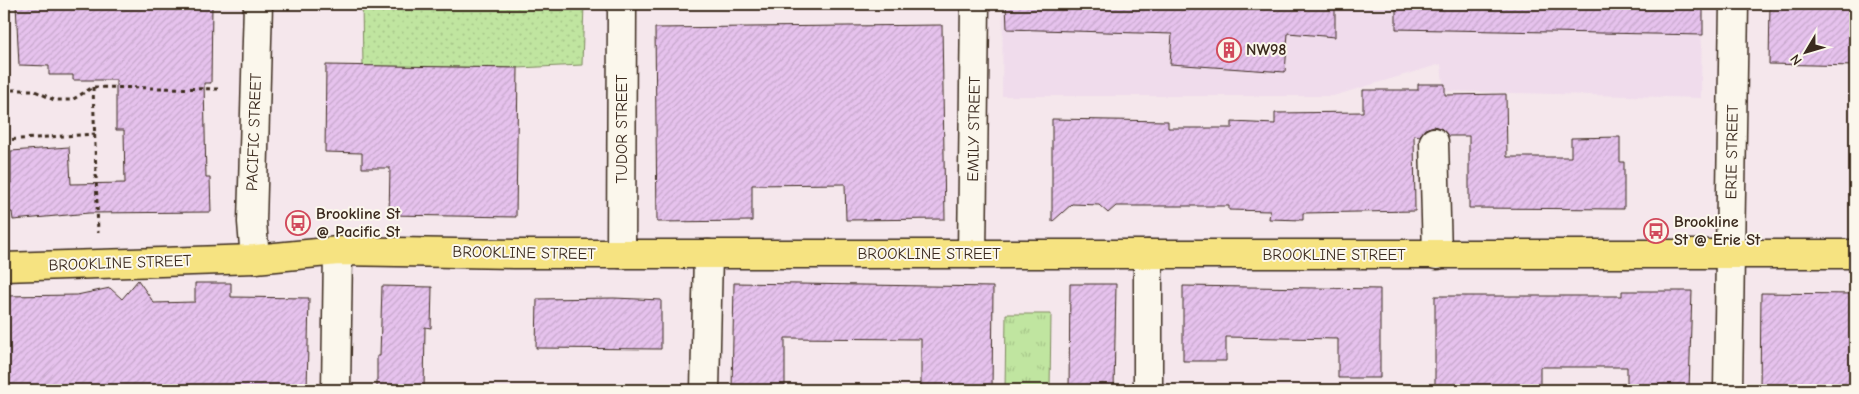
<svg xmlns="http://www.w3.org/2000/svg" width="1859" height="394" font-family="'Comic Neue',sans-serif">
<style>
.built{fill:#f0dcec}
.grass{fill:url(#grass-tufts);stroke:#7e885f}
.park{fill:url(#park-dots);stroke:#7e885f}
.building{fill:url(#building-hatch);stroke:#3b2a1e}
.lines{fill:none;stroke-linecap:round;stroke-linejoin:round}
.street-casing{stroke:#3b2a1e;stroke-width:31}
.secondary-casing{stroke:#3b2a1e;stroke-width:31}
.primary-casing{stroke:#3b2a1e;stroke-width:31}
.path{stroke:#3b2a1e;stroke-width:3;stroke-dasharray:4 4;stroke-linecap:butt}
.street{stroke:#fbf7ec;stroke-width:28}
.secondary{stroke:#fbf7ec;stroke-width:28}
.primary{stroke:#f6e381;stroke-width:28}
.labels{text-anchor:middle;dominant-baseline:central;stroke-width:4;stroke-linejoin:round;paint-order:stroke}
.poi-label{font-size:16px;font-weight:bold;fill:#3b2a1e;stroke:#fbf7ec;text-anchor:start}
.street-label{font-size:16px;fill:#3b2a1e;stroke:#fbf7ec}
</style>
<defs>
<pattern id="grass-tufts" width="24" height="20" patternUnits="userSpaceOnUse" patternTransform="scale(1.25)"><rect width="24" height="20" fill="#c0e5a0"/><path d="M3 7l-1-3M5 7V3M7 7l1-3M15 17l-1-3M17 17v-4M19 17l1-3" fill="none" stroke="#a6c589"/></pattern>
<pattern id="park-dots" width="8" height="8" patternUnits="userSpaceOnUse" patternTransform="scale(1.25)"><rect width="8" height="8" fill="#c0e5a0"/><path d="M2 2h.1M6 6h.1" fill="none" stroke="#a6c589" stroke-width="1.8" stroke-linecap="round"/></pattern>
<pattern id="building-hatch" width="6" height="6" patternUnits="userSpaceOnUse" patternTransform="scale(1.25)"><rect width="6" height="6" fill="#e6c2ed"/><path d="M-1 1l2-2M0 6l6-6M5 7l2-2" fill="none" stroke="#c6a7cb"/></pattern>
</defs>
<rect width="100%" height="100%" fill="#f5e7ec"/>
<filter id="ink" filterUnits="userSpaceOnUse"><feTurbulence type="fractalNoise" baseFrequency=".02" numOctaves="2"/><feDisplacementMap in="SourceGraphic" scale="10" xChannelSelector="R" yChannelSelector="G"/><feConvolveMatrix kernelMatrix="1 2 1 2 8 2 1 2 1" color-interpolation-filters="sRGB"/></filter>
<g filter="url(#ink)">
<!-- built -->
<path class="built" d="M1003 4H1702L1701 98 1444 91 1441 64 1333 96H1002Z"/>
<!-- grass -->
<path class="grass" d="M1006 314H1051L1050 390H1005Z"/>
<!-- park -->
<path class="park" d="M362 4H584L582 65 518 68 363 66Z"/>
<!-- building -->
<g class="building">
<path d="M16 4H212L211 83H204L206 178H210L211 212 89 213 13 220 12 212H4V183H11V151L69 147 71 184 125 183 124 130H116V80H73V75H49V66L19 65Z"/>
<path d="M1006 4H1335V37L1288 33 1285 72 1170 64 1172 34 1007 29Z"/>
<path d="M1396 4H1703V35L1396 29Z"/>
<path d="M1770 4H1855V66L1769 64Z"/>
<path d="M942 25 945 219 846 220 845 184 752 185V221L657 222 655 28Z"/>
<path d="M326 65 518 68 516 217 389 215 390 168H362V153L325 152Z"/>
<path d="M1418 84H1445V95L1506 94 1507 157H1571V138L1620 137V162H1624V209L1469 208V136H1448L1442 129 1434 126 1425 129 1420 136 1414 135 1415 211 1303 213V220L1269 219 1270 211 1229 210V206H1116L1108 213 1099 205 1072 204 1052 222V119L1168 121V128H1232V122L1275 124V113L1363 112V90H1418Z"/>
<path d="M138 280 154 303 195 302V283H231V297L309 298 307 390H165V388L91 387V390H5L4 296 77 295 110 288 122 299Z"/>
<path d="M734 283 993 287 992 390H921V339L785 338V390H732Z"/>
<path d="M1070 284H1116L1114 390H1069Z"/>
<path d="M382 286 432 287 431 328 425 327 424 390H377V356H380Z"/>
<path d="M1183 286 1380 289V378H1338V339L1226 337V361H1183Z"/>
<path d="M1622 291H1692L1689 390H1627V367H1540V390H1435V296H1622Z"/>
<path d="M1761 293 1855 294V390H1760Z"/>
<path d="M614 298 661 300V349L536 348 537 299Z"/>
</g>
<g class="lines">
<defs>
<g id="street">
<path d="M1434 142 1437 255"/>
<path d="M621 254 622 4"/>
<path d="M972 254 975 4"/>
<path d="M255 259 252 222 258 4"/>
<path d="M336 390 338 251"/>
<path d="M705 390 708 254"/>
<path d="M1148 390V254"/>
<path d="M1728 390 1730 254"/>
</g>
<path id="secondary" d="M1730 254 1734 4"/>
<path id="primary" d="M4 267 255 259 338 251 514 254H1855"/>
</defs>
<!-- street casing -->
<use href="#street" class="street-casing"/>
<!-- secondary casing -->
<use href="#secondary" class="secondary-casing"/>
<!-- primary casing -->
<use href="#primary" class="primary-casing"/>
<!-- path -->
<g class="path">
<path d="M93 87 98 233"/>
<path d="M4 90H33L54 100H72L93 87 222 89"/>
<path d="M4 140 95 134"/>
<path d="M4 165V169"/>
</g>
<!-- street -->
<use href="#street" class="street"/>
<!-- secondary -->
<use href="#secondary" class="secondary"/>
<!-- primary -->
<use href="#primary" class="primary"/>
</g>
</g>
<!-- icons -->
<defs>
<symbol id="building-ring" viewBox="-11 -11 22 22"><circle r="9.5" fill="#fbf7ec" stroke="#d1495b" stroke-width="1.5"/><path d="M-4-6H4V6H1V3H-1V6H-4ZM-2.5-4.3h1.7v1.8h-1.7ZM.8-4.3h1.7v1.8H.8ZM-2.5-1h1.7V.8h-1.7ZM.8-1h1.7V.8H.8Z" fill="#d1495b"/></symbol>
<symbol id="bus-ring" viewBox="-11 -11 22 22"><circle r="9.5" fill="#fbf7ec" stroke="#d1495b" stroke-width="1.5"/><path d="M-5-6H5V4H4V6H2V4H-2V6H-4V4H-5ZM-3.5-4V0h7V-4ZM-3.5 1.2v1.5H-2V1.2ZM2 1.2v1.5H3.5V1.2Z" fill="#d1495b"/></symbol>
</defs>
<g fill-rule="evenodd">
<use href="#building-ring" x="1215" y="36" width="28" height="28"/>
<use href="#bus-ring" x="284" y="209" width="28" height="28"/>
<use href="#bus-ring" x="1642" y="217" width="28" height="28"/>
</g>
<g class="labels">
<!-- poi labels -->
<g class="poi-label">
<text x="1246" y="50">NW98</text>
<text x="316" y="214">Brookline St<tspan x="316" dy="18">@ Pacific St</tspan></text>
<text x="1674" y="222">Brookline<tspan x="1674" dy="18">St @ Erie St</tspan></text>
</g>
<!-- street labels -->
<g class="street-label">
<text transform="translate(622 129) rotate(-90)">TUDOR STREET</text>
<text transform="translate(974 129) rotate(-89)">EMILY STREET</text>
<text transform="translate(254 132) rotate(-88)">PACIFIC STREET</text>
<text transform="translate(1732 152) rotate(-89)">ERIE STREET</text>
<text transform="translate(524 253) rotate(1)">BROOKLINE STREET</text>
<text x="929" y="254">BROOKLINE STREET</text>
<text x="1334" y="255">BROOKLINE STREET</text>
<text transform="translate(120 263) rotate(-2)">BROOKLINE STREET</text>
</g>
</g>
<!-- margin -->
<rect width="1859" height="394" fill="none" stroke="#fbf7ec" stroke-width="20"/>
<rect x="10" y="10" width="1839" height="374" fill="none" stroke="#3b2a1e" stroke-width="2" filter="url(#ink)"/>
<!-- north arrow -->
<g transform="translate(1806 52) rotate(232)" stroke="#fbf7ec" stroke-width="4" paint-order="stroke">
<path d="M0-4L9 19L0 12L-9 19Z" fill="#3b2a1e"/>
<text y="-8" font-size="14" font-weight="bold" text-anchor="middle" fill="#3b2a1e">N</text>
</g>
</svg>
